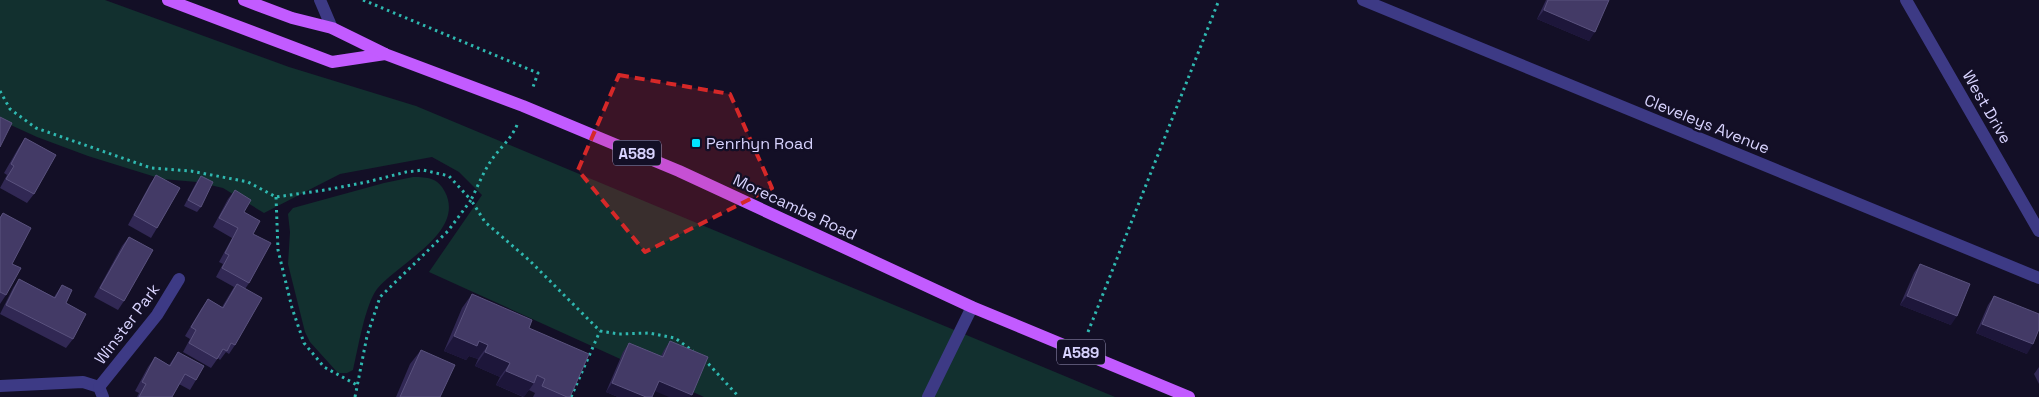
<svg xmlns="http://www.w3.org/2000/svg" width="2039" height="397" font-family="'Space Grotesk',sans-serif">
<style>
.green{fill:#12302f}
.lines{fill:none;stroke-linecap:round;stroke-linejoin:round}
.path{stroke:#2fb8b0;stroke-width:3;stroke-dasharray:2.5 4;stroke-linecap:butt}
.minor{stroke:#3d3a85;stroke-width:12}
.primary{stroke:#c25bff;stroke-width:12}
.wall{fill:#312854}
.shaded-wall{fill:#1d163a}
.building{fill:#433a66;stroke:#5a527e}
.marked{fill:#d62828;fill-opacity:0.2;stroke:#d62828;stroke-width:4;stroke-dasharray:10 6;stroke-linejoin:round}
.poi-dot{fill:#00e5ff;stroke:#130f26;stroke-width:2}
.labels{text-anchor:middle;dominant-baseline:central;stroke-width:4.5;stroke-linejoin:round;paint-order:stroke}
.shield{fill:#130f26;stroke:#9e99be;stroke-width:1}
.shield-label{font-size:15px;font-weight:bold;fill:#d9d4ff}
.street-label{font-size:16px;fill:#d9d4ff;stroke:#130f26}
.poi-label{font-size:16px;fill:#d9d4ff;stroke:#130f26;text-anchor:start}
</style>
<rect width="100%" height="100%" fill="#130f26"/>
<!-- green -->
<g class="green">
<path d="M0 0H105L289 67 416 106 1115 397H704L429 272 482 195 459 172 432 157 340 174 264 213 223 188 197 182 162 179 88 156 37 137 2 121 0 116Z"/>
<path d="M413 177C428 177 438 178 445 192 466 232 397 264 377 289 365 305 358 349 353 370L347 373H338L310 342 305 332 288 264 290 232 288 214 293 208 384 183Z"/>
</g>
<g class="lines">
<!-- path -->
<g class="path">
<path d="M363 0 538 73 533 87"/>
<path d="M0 91 10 109 36 128 151 168 191 171 248 182 276 197 325 190 367 182 406 172 423 170 449 176 471 200 448 231 380 297 367 336 355 397"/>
<path d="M517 125C511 140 497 150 489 164 482 175 477 188 471 200L485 222 529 260 600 331 619 334 649 333 675 338 693 351"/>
<path d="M276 197 278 250 292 308 304 343 324 367 357 385"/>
<path d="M1088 332 1219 0"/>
<path d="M704 359 739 397"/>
<path d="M571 397 600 331"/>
</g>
<!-- minor -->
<g class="minor">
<path d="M320 0 332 28"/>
<path d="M1363 0 2039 278"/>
<path d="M1906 0 2039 231"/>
<path d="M0 386 83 382 99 387 103 397"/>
<path d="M99 387 157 315 179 279"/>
<path d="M928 397 972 307"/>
</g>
<!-- primary -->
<g class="primary">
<path d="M168 0 332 62 385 54"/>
<path d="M244 0 292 18 332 28 385 54 523 106 679 171 972 307 1189 397"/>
</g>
</g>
<!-- wall -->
<g class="wall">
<path d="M1546 0H1609L1589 41 1537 19Z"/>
<path d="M25 138 34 194 27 203 0 188 7 175 4 173 19 147Z"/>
<path d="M156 175 157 228 151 238 128 225 150 184Z"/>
<path d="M201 176V207L197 212 184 206 197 181Z"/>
<path d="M235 190 253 234 249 283 245 289 235 345 229 354 226 352 220 360 218 358 211 368 183 352 190 339 185 336 201 309 208 299 222 307 234 287 216 277 223 264 219 262 232 238 213 227 228 199Z"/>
<path d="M3 213 12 264 6 295 0 304V217Z"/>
<path d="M129 237 124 301 118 310 94 297 122 246Z"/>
<path d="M1920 264 1951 325 1900 305 1914 273Z"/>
<path d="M19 279 54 297 62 285 73 339 66 348 0 314 13 288Z"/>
<path d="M472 294 529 328 570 397H533L535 393 529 390 523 397 496 385 500 377 475 366 478 359 469 356 466 360 444 351 462 308Z"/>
<path d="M1994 296 2027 354 1976 333 1988 305Z"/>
<path d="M670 341 652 397H618L606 392 623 352 629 343 661 356 664 350Z"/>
<path d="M421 350 440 397H396L410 364Z"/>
<path d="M178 352 196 380 190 390 179 384 172 397H137L139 393 135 391 148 367 155 357 169 365Z"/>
<path d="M2039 367V384L2034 374Z"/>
</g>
<!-- shaded-wall -->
<g class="shaded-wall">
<path d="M1544 10 1595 32 1589 41 1537 19Z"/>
<path d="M1907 296 1957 316 1951 325 1900 305Z"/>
<path d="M1982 324 2033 344 2027 354 1976 333Z"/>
<path d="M454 336 479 341 488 345 478 359 469 356 466 360 444 351Z"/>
<path d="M485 352 510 363 500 377 475 366Z"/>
<path d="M506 371 534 383 524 397 496 385Z"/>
<path d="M659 381 692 395 690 397H669L652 390Z"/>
<path d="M612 383 646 397H618L606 392Z"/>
</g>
<!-- building -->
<g class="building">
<path d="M1548 0H1609L1595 32 1544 10Z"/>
<path d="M0 117 12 123 0 147Z"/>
<path d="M25 138 56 155 34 194 6 179 14 166 11 164Z"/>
<path d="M156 175 180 188 157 228 134 215Z"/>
<path d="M201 176 213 182 201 207 188 200Z"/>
<path d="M235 190 251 200 244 212 260 221 253 234 271 243 249 283 222 268 229 255 225 253 238 228 219 218Z"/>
<path d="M3 213 31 228 12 264 21 268 6 295 0 292V218Z"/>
<path d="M129 237 153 250 124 301 100 288Z"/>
<path d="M1920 264 1970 284 1957 316 1907 296Z"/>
<path d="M19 279 55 298 62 285 72 290 66 303 86 314 73 339 6 305Z"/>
<path d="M237 284 262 298 235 345 231 343 227 351 223 349 217 359 189 343 196 330 191 327 208 299 223 308Z"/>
<path d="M472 294 532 320 529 328 589 354 570 397H567L542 386 545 379 537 375 534 383 506 371 510 363 485 352 488 345 479 341 477 346 454 336Z"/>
<path d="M1994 296 2039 314V329L2033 344 1982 324Z"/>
<path d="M670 341 708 357 692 395 659 381 652 397H646L612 383 629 343 663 357Z"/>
<path d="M421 350 455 365 440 397H400Z"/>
<path d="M178 352 204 366 196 380 185 374 172 397H139L146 384 142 382 155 357 170 366Z"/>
</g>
<!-- marked area -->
<path class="marked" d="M619 75 730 94 772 188 645 252 578 170Z"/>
<!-- markers -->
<rect class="poi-dot" x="691" y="138" width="10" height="10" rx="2.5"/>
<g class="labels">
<!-- shield labels -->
<g class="shield">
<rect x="613" y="140.5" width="48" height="25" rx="4"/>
<rect x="1057" y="339.5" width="48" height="25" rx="4"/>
</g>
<g class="shield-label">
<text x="637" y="153">A589</text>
<text x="1081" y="352">A589</text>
</g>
<!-- street labels -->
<g class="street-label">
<text transform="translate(1987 107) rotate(60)">West Drive</text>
<text transform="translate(1707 124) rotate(22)">Cleveleys Avenue</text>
<text transform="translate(795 207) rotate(25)">Morecambe Road</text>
<text transform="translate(127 324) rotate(-53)">Winster Park</text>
</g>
<!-- poi labels -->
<g class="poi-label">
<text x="706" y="143">Penrhyn Road</text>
</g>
</g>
</svg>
